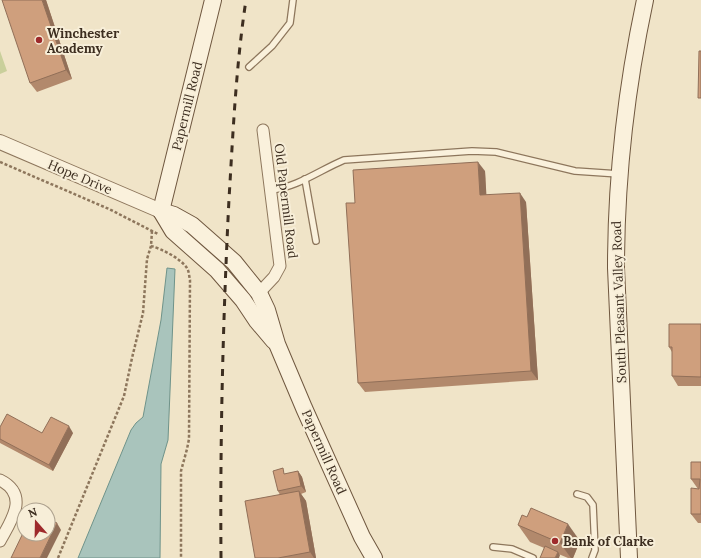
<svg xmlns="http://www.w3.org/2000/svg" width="701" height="558" font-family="Lora,serif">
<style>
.green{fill:#c9cf9b}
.water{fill:#a9c4bc;stroke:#6f938a}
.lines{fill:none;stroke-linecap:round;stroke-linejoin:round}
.service-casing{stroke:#8d765c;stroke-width:8}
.minor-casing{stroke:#8d765c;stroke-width:13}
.tertiary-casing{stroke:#8d765c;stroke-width:16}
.secondary-casing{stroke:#6f573f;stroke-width:18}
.path{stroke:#8d765c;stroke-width:2.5;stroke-dasharray:3 2;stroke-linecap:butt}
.service{stroke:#faf1dc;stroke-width:5.5}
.minor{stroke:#faf1dc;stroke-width:11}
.tertiary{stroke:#faf1dc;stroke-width:14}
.secondary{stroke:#faf1dc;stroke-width:16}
.rail{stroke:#3d2e20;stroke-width:3;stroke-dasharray:7 7;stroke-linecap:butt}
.wall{fill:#b2896c}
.shaded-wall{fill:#916f58}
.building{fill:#cf9f7d;stroke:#916f58}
.poi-dot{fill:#9e2a2b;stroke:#f7eed8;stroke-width:1.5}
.labels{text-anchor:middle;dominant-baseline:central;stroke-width:4;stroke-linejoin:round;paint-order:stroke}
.poi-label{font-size:13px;font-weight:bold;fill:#3d2e20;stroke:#f7eed8;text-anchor:start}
.street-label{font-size:13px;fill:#3d2e20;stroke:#f7eed8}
</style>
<rect width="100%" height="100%" fill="#f0e4c8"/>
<!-- green -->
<path class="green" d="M0 51 7 71 0 74Z"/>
<!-- water -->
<path class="water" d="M167 268 175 269 168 440 161 464 160 558H78L131 430 136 423 143 417 161 320Z"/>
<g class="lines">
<defs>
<g id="service">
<path d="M249 67 272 46 290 23 293 0"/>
<path d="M305 179 316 241"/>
<path d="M271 190C298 187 320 170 344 160L472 151 496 152 575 171 619 174"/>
<path d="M577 494 587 497 593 505 595 550 592 558"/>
<path d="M493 547 512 549 533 558"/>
</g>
<g id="minor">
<path d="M259 293 274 277 280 266 263 130"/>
<path d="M0 480C30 495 11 521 0 541"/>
</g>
<path id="tertiary" d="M0 142 161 211"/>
<g id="secondary">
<path d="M213 0 161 211 173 231 217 270 243 300 257 321 274 341"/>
<path d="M161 211 174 215 192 225 234 262 259 293 267 310 277 344 304 408 362 537 374 558"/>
<path d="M629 558 616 268C616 178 626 89 645 0"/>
</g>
</defs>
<!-- service casing -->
<use href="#service" class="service-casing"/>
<!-- minor casing -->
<use href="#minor" class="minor-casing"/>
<!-- tertiary casing -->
<use href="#tertiary" class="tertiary-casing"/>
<!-- secondary casing -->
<use href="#secondary" class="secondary-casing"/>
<!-- path -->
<g class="path">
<path d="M0 162 109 209 158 234"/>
<path d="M151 246C162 249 180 258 187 268 189 271 189 276 190 280L189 439 187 449 181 471V558"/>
<path d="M58 558 124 396 132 358 143 313 147 259 151 246 152 231"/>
</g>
<!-- service -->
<use href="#service" class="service"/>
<!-- minor -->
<use href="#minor" class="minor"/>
<!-- tertiary -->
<use href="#tertiary" class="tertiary"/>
<!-- secondary -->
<use href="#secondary" class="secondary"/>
<!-- rail -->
<path class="rail" d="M221 558C220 438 223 318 229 199 233 133 236 65 246 0"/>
</g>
<!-- wall -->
<g class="wall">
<path d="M46 0 72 79 37 92 30 83Z"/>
<path d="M485 171 486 195 526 202 538 380 365 392 358 383 355 203Z"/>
<path d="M701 324V386H678L672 376V352L669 347Z"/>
<path d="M0 427 42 433H73L53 471 0 443Z"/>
<path d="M701 462V523H698L691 514 698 489 691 479Z"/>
<path d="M298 471 302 477 306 492 301 494 306 501 316 558H255L280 495 278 491 286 474Z"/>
<path d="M518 525 580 541 573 558H568L530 542Z"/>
</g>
<!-- shaded-wall -->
<g class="shaded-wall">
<path d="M42 0H46L72 79 66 70Z"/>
<path d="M478 162 485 171 487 205 480 195Z"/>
<path d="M520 193 526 202 538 380 531 371Z"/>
<path d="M69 426 73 433 53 471 49 465Z"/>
<path d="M298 471 302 477 306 492 301 486Z"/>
<path d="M299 491 306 501 316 558H314L310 552Z"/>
<path d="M57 523 61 530 47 558H40Z"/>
<path d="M568 524 580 541 573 558H571L560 543Z"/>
<path d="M558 552 560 555 559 558H555Z"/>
</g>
<!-- building -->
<g class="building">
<path d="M2 0H42L66 70 30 83Z"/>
<path d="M699 51H701V98H698Z"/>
<path d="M478 162 480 195 520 193 531 371 358 383 346 203H355L353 170Z"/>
<path d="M669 324H701V377L672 376V347H669Z"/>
<path d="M7 414 42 433 51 417 69 426 49 465 0 439V427Z"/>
<path d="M691 462H701V514H691V488L699 489 700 479H691Z"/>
<path d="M283 468 284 474 298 471 301 486 278 491 273 471Z"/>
<path d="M299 491 310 552 278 558H255L245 501Z"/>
<path d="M531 508 568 524 560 543 518 525 522 515 527 517Z"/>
<path d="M48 519 57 523 40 558H11L24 531V534H48Z"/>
<path d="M545 546 558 552 555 558H540Z"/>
</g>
<!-- markers -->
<g class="poi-dot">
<circle cx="39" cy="40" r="4"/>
<circle cx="555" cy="541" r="4"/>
</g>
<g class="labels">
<!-- poi labels -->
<g class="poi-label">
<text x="47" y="33">Winchester<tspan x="47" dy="15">Academy</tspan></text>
<text x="563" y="541">Bank of Clarke</text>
</g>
<!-- street labels -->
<g class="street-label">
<text transform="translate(187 106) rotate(-76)">Papermill Road</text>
<text transform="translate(80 177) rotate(23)">Hope Drive</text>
<text transform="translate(286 201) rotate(83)">Old Papermill Road</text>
<text transform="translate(619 302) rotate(-92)">South Pleasant Valley Road</text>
<text transform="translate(324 452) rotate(66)">Papermill Road</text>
</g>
</g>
<!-- north arrow -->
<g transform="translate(36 522) rotate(340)"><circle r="19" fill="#f7eed8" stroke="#ada18e"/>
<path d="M0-3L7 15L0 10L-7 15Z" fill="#9e2a2b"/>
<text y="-6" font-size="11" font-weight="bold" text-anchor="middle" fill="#3d2e20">N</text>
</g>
</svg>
